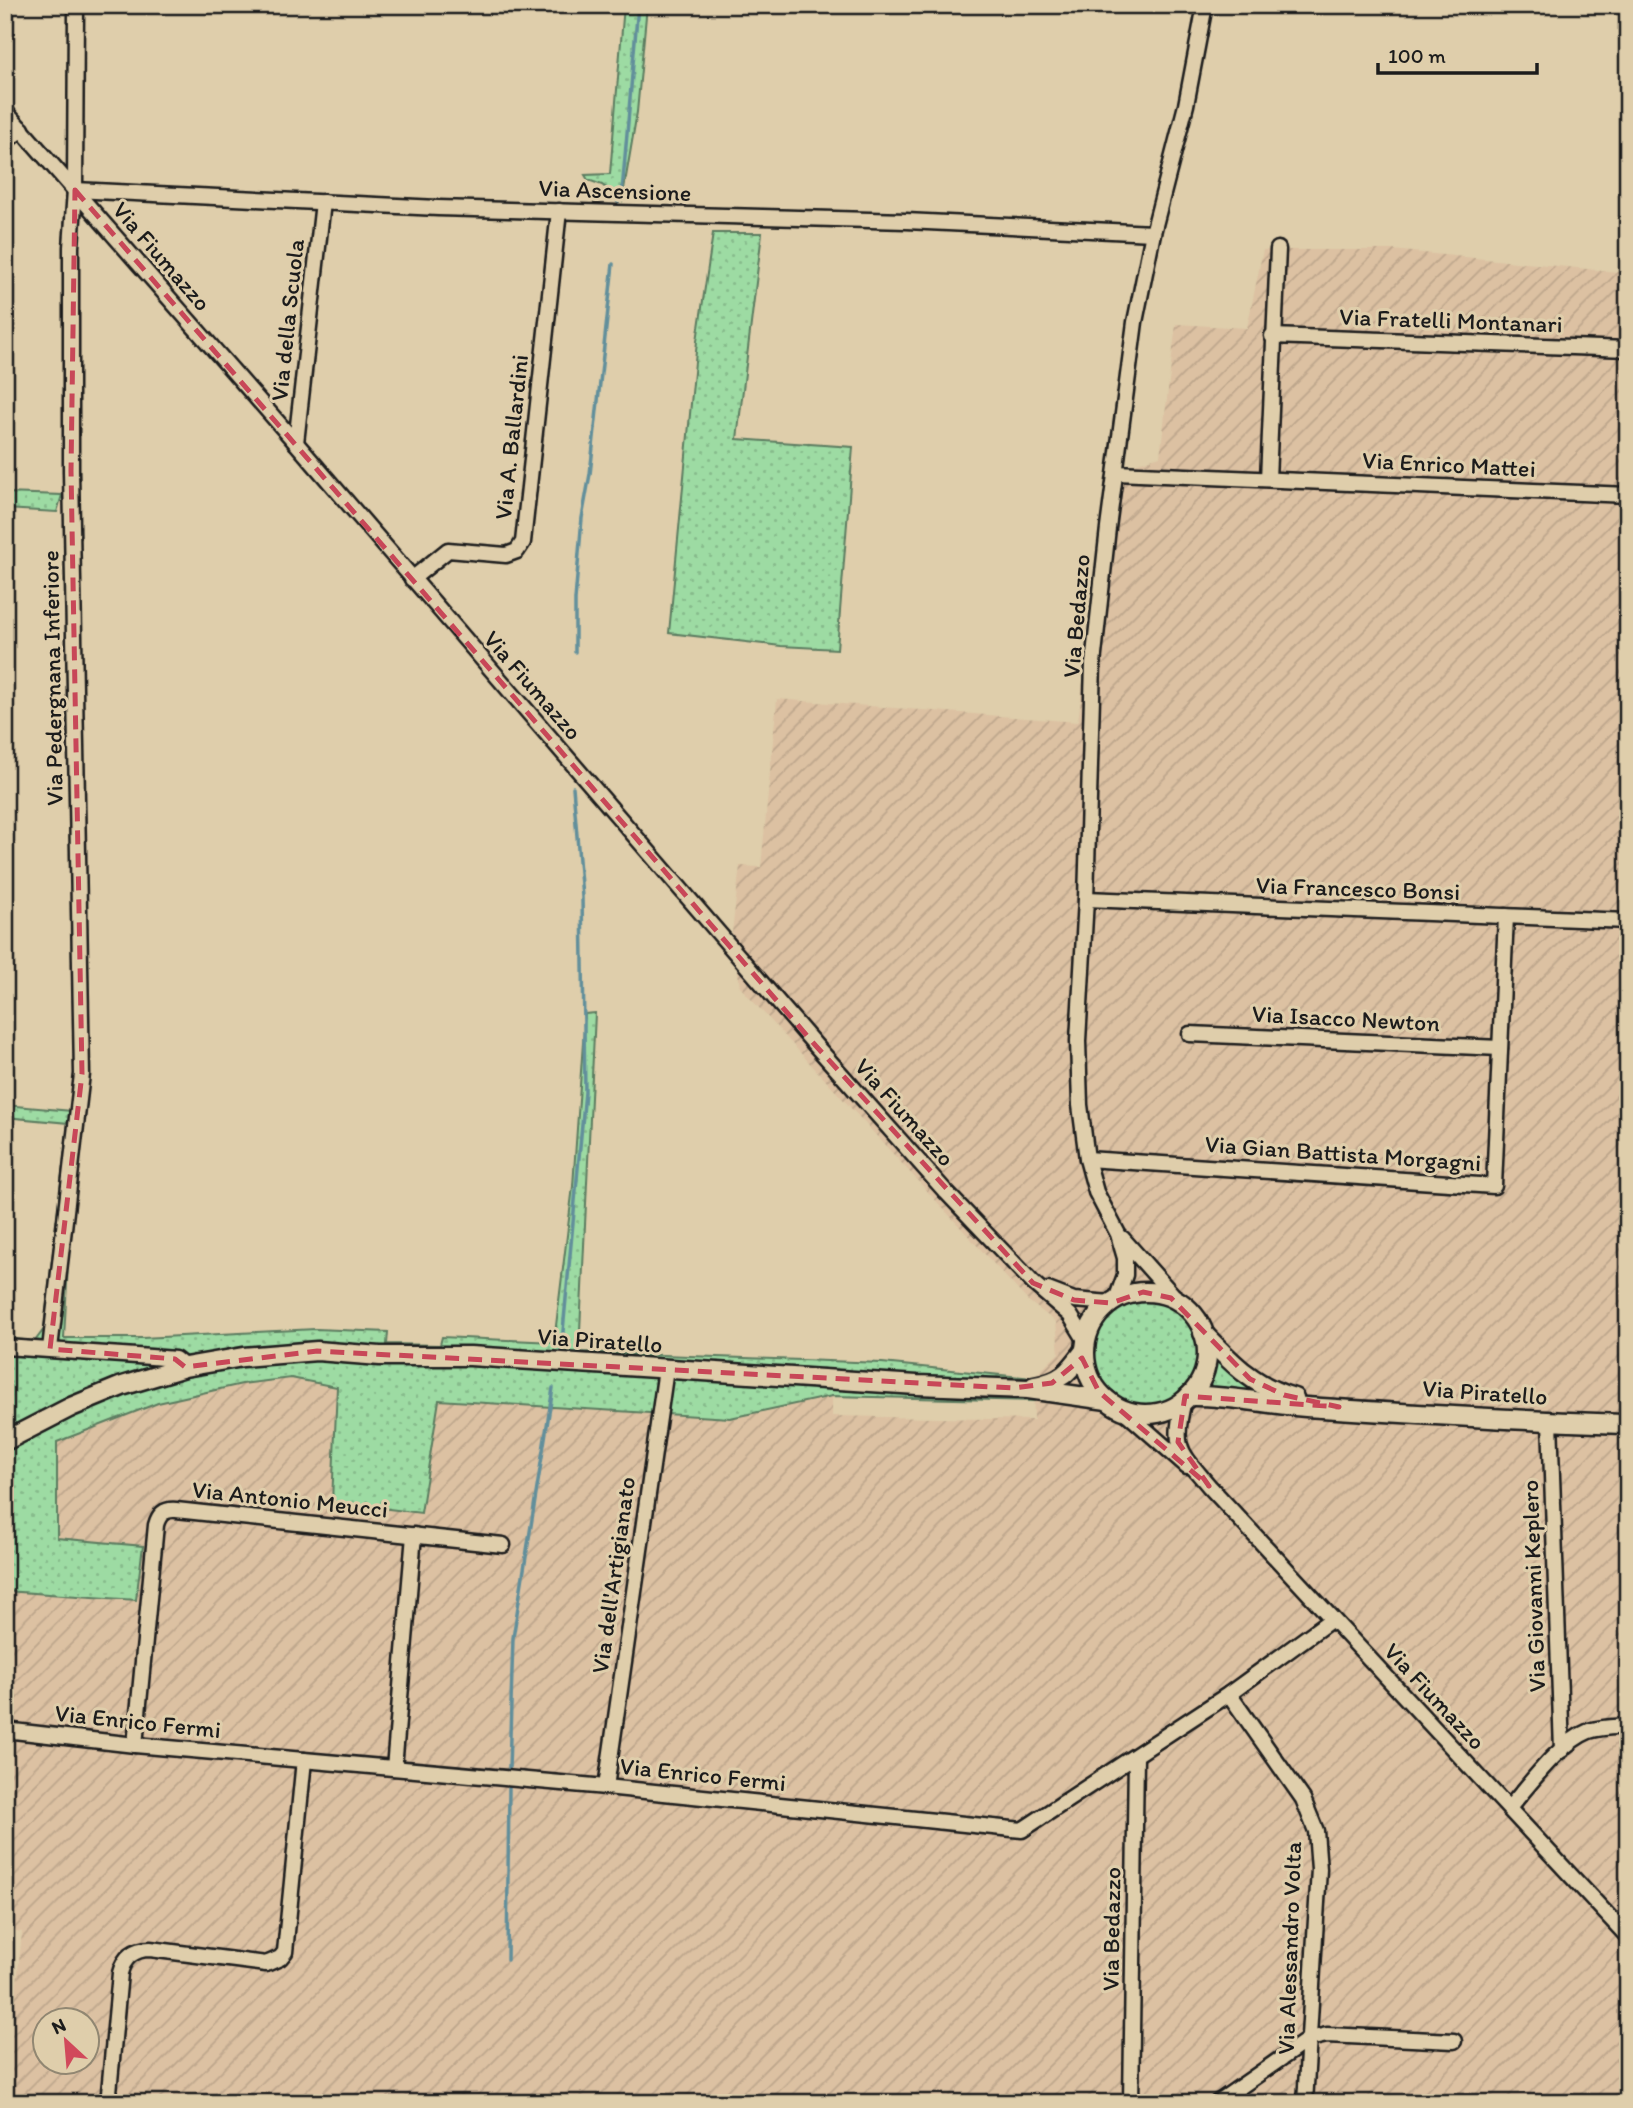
<svg xmlns="http://www.w3.org/2000/svg" width="1633" height="2108" font-family="Itim,sans-serif">
<style>
.industrial{fill:url(#industrial-furrows);fill-rule:evenodd}
.grass{fill:url(#grass-dots);stroke:#5c7c60;stroke-width:2}
.lines{fill:none;stroke-linecap:round;stroke-linejoin:round}
.stream{stroke:#628f9b;stroke-width:3.5}
.minor-casing{stroke:#1c1c1c;stroke-width:19}
.major-casing{stroke:#1c1c1c;stroke-width:23}
.minor{stroke:#dfceab;stroke-width:14}
.major{stroke:#dfceab;stroke-width:18}
.marked{fill:none;stroke:#c84758;stroke-width:5;stroke-dasharray:14 9;stroke-linejoin:round}
.labels{text-anchor:middle;dominant-baseline:central;stroke-width:6;stroke-linejoin:round;paint-order:stroke}
.street-label{font-size:24px;fill:#1c1c1c;stroke:#dfceab}
</style>
<defs>
<pattern id="industrial-furrows" width="10" height="10" patternUnits="userSpaceOnUse" patternTransform="scale(1.75)"><rect width="10" height="10" fill="#dcc1a2"/><path d="M-1 1l2-2M0 10L10 0M9 11l2-2" fill="none" stroke="#bca58b"/></pattern>
<pattern id="grass-dots" width="8" height="8" patternUnits="userSpaceOnUse" patternTransform="scale(1.75)"><rect width="8" height="8" fill="#9ddba3"/><path d="M2 2h.1M6 6h.1" fill="none" stroke="#87bb8c" stroke-width="1.8" stroke-linecap="round"/></pattern>
</defs>
<rect width="100%" height="100%" fill="#dfceab"/>
<filter id="ink" filterUnits="userSpaceOnUse"><feTurbulence type="fractalNoise" baseFrequency=".0143" numOctaves="2"/><feDisplacementMap in="SourceGraphic" scale="14" xChannelSelector="R" yChannelSelector="G"/><feConvolveMatrix kernelMatrix="1 2 1 2 8 2 1 2 1" color-interpolation-filters="sRGB"/></filter>
<g filter="url(#ink)">
<!-- industrial -->
<path class="industrial" d="M1263 250H1392L1628 273V2103H5L22 1932 5 1929V1591L44 1593 142 1546 57 1538V1442L158 1403 242 1384 291 1378 337 1387 332 1502 421 1513 438 1400 730 1418 832 1396V1416L1034 1420 1033 1378 1059 1353 1056 1322 1027 1300 740 987 732 932 740 866 761 867 777 699 1078 722 1109 472 1160 456 1176 324 1247 328ZM46 2021H88V2062H46Z"/>
<!-- grass -->
<g class="grass">
<path d="M624 5H647L637 112 622 201 602 185 588 180 585 175 610 174Z"/>
<path d="M713 233H762L737 439 853 447 837 649 781 646 669 633 697 341Z"/>
<path d="M5 493 62 495 57 512 5 509Z"/>
<path d="M595 1013 579 1352 882 1363 1032 1378 1034 1401 832 1396 730 1418 439 1400 421 1513 332 1502 337 1387 291 1378 242 1384 158 1403 57 1442V1538L143 1546 136 1600 5 1591V1338L35 1341 44 1329 68 1123 5 1117V1105L83 1112 71 1210 64 1338H142L316 1329 388 1332 387 1344 440 1345 442 1337 554 1342 573 1186 585 1014Z"/>
<circle cx="1146" cy="1353" r="54"/>
<path d="M1216 1353 1269 1396 1206 1389 1215 1369Z"/>
</g>
<g class="lines">
<!-- stream -->
<g class="stream">
<path d="M618 202 622 192 638 5"/>
<path d="M575 652V600L582 518 590 474 613 264"/>
<path d="M561 1353 585 1092 582 897 573 787"/>
<path d="M509 1769 513 1638 553 1388"/>
<path d="M507 1960 509 1788"/>
</g>
<defs>
<g id="minor">
<path d="M5 111 296 443 816 1046 946 1192 1033 1283 1070 1315 1086 1341"/>
<path d="M5 142 22 129"/>
<path d="M75 190 438 208 906 221 1153 233"/>
<path d="M1272 336 1628 349"/>
<path d="M296 443 323 202"/>
<path d="M1116 473 1628 495"/>
<path d="M1268 479 1278 249"/>
<path d="M412 579 448 550 506 555 517 551 523 542 559 211"/>
<path d="M1086 899 1628 921"/>
<path d="M1190 1034 1500 1048"/>
<path d="M1087 1159 1494 1186 1506 916"/>
<path d="M1122 1238 1180 1303"/>
<path d="M1048 1290 1074 1300 1111 1303"/>
<path d="M1116 1300 1125 1275V1258L1118 1234 1096 1192 1087 1159 1080 1105 1078 1041 1086 899 1093 664 1108 528 1135 322 1153 233 1186 105 1205 5"/>
<path d="M5 1347 151 1357 175 1359 185 1367"/>
<path d="M50 1349 82 1074 71 471V247L75 190 76 5"/>
<path d="M1184 1400C1172 1448 1179 1450 1209 1486L1628 1937"/>
<path d="M1122 1409 1187 1466"/>
<path d="M1550 1421 1562 1750"/>
<path d="M1229 1694 1303 1799 1316 1831 1319 1869 1305 2103"/>
<path d="M5 1730 135 1745 606 1787 1022 1830 1229 1694 1332 1619"/>
<path d="M135 1745 156 1525C159 1514 165 1509 176 1510L503 1545"/>
<path d="M394 1768 414 1535"/>
<path d="M606 1787 666 1369"/>
<path d="M1509 1808C1530 1784 1559 1743 1589 1731 1601 1727 1615 1727 1628 1726"/>
<path d="M108 2103 120 1973C124 1957 134 1949 150 1949L266 1964 280 1958 285 1952 304 1760"/>
<path d="M1131 2103 1136 1757"/>
<path d="M1217 2103 1309 2039 1327 2035 1454 2041"/>
</g>
<g id="major">
<circle cx="1146" cy="1353" r="61"/>
<path d="M1203 1333C1231 1362 1254 1387 1294 1398"/>
<path d="M1034 1386C1062 1381 1068 1373 1085 1350"/>
<path d="M1189 1396C1229 1395 1266 1404 1306 1407 1413 1414 1521 1421 1628 1424"/>
<path d="M5 1441 71 1407 122 1386 185 1367 243 1357 317 1351 380 1356H470L917 1385 1028 1389 1107 1400"/>
</g>
</defs>
<!-- minor casing -->
<use href="#minor" class="minor-casing"/>
<!-- major casing -->
<use href="#major" class="major-casing"/>
<!-- minor -->
<use href="#minor" class="minor"/>
<!-- major -->
<use href="#major" class="major"/>
</g>
</g>
<!-- marked area -->
<path class="marked" d="M75 190 816 1046 1033 1283 1074 1300 1111 1303 1143 1292 1171 1298 1250 1379 1284 1395 1339 1407 1185 1396 1178 1442 1209 1486 1099 1392 1082 1358 1052 1383 1013 1388 317 1351 185 1367 175 1359 50 1349 82 1074 71 471Z"/>
<g class="labels">
<!-- street labels -->
<g class="street-label">
<text transform="translate(615 190) rotate(2)">Via Ascensione</text>
<text transform="translate(162 256) rotate(49)">Via Fiumazzo</text>
<text transform="translate(287 320) rotate(-84)">Via della Scuola</text>
<text transform="translate(1451 320) rotate(2)">Via Fratelli Montanari</text>
<text transform="translate(511 437) rotate(-84)">Via A. Ballardini</text>
<text transform="translate(1449 464) rotate(3)">Via Enrico Mattei</text>
<text transform="translate(1076 616) rotate(-85)">Via Bedazzo</text>
<text transform="translate(52 678) rotate(-91)">Via Pedergnana Inferiore</text>
<text transform="translate(533 685) rotate(49)">Via Fiumazzo</text>
<text transform="translate(1358 888) rotate(2)">Via Francesco Bonsi</text>
<text transform="translate(1346 1018) rotate(3)">Via Isacco Newton</text>
<text transform="translate(905 1112) rotate(48)">Via Fiumazzo</text>
<text transform="translate(1343 1153) rotate(4)">Via Gian Battista Morgagni</text>
<text transform="translate(600 1340) rotate(4)">Via Piratello</text>
<text transform="translate(1485 1392) rotate(4)">Via Piratello</text>
<text transform="translate(290 1499) rotate(6)">Via Antonio Meucci</text>
<text transform="translate(613 1575) rotate(-82)">Via dell'Artigianato</text>
<text transform="translate(1533 1586) rotate(-92)">Via Giovanni Keplero</text>
<text transform="translate(1435 1696) rotate(47)">Via Fiumazzo</text>
<text transform="translate(138 1721) rotate(6)">Via Enrico Fermi</text>
<text transform="translate(703 1774) rotate(6)">Via Enrico Fermi</text>
<text transform="translate(1111 1929) rotate(-89)">Via Bedazzo</text>
<text transform="translate(1289 1948) rotate(-88)">Via Alessandro Volta</text>
</g>
</g>
<!-- margin -->
<rect width="1633" height="2108" fill="none" stroke="#dfceab" stroke-width="28"/>
<rect x="14" y="14" width="1605" height="2080" fill="none" stroke="#1c1c1c" stroke-width="2.5" filter="url(#ink)"/>
<!-- north arrow -->
<g transform="translate(66 2041) rotate(334)"><circle r="33" fill="#dfceab" stroke="#918772" stroke-width="2"/>
<path d="M0-5L12 26L0 18L-12 26Z" fill="#d1495b"/>
<text y="-10" font-size="19" font-weight="bold" text-anchor="middle" fill="#1c1c1c">N</text>
</g>
<!-- scale -->
<path d="M1378 63v10h159v-10" fill="none" stroke="#1c1c1c" stroke-width="3.5"/>
<text x="1388" y="63" font-size="21" fill="#1c1c1c" stroke="#dfceab" stroke-width="5" paint-order="stroke">100 m</text>
</svg>
